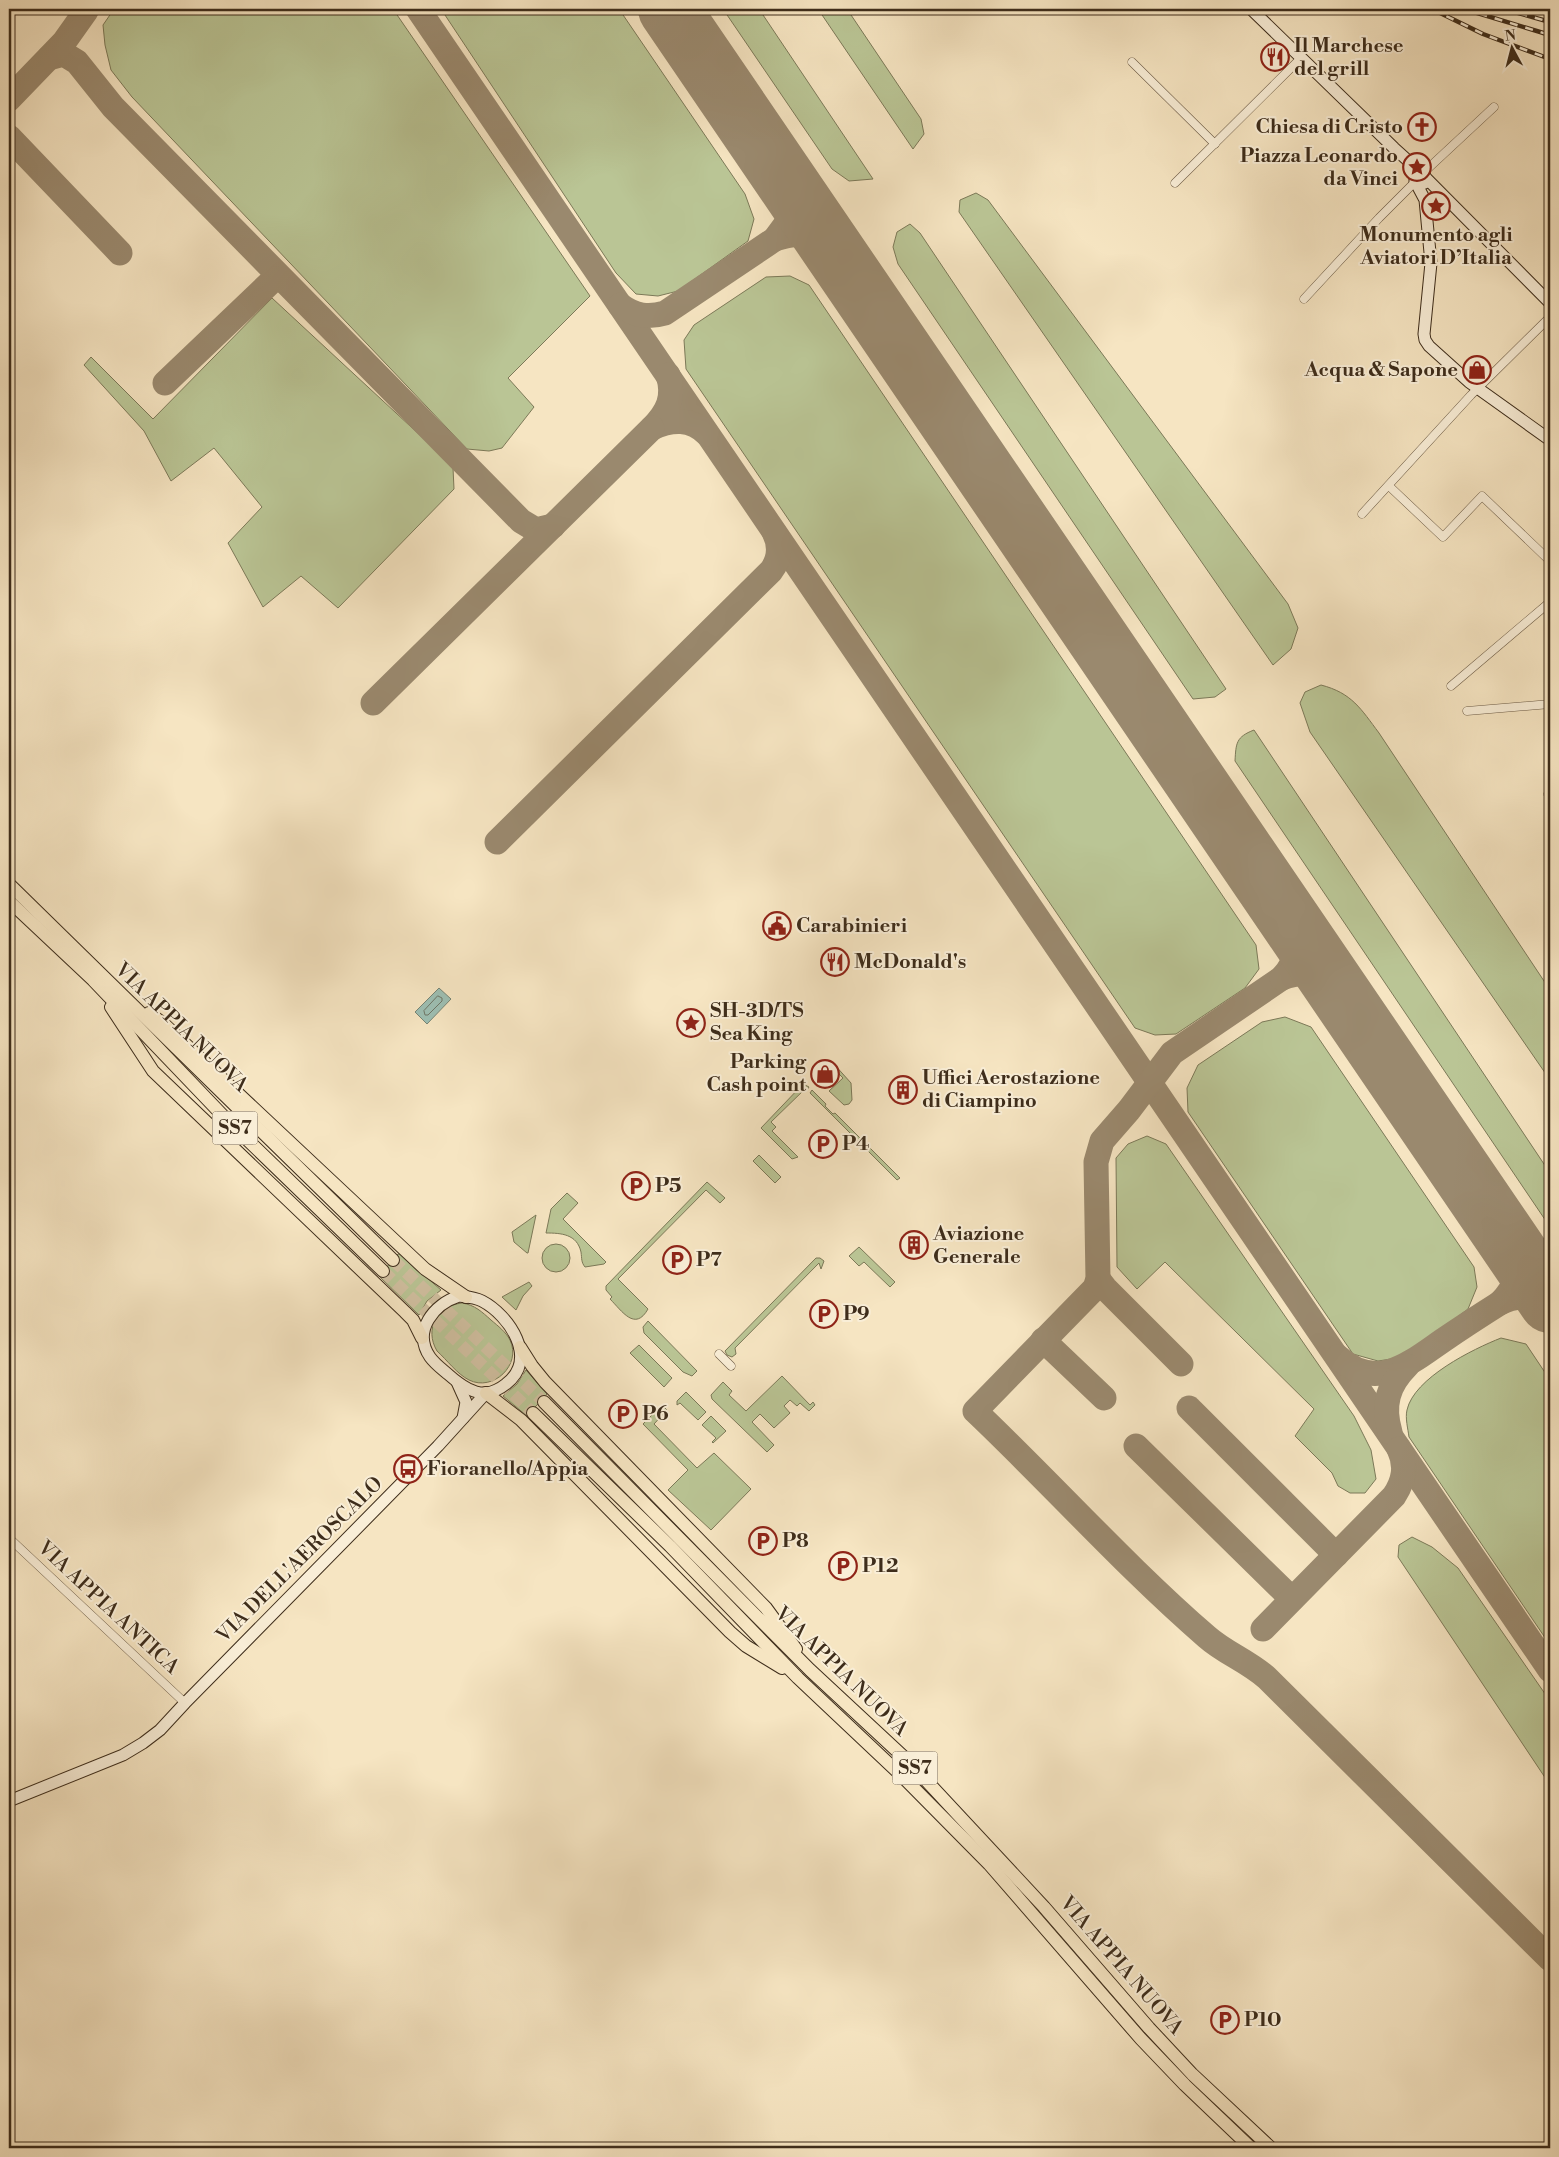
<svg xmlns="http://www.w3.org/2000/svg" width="1559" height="2157" font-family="'Libre Bodoni',serif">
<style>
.green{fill:#bac595;stroke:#7c7958}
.water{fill:#9dbfb3;stroke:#778576}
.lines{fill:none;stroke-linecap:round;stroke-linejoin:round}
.shore{stroke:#6e7667;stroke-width:1}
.taxiway{stroke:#9a896e;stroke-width:25}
.runway{stroke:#9a896e;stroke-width:62}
.primary-tunnel{stroke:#d1c0a1;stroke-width:12;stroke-dasharray:12 6;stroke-linecap:butt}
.street-casing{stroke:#6c5b45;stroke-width:9}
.secondary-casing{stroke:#3e2d1b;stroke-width:13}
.primary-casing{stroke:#3e2d1b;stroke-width:14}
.street{stroke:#f9eed7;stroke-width:8}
.secondary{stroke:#f9eed7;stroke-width:11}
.primary{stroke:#f6e5c2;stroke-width:12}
.rail-casing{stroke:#3e2d1b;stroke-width:4.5}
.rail{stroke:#f9eed7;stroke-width:2.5;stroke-dasharray:8;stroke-linecap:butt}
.labels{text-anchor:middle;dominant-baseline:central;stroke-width:4;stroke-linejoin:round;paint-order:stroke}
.shield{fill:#f9eed7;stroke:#766753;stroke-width:1}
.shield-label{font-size:19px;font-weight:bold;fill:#3e2d1b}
.poi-label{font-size:20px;font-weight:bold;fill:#3e2d1b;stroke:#f9eed7;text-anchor:start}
.street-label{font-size:20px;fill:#3e2d1b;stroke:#f9eed7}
</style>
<rect width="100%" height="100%" fill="#f6e5c2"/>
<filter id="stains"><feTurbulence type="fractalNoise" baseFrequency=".004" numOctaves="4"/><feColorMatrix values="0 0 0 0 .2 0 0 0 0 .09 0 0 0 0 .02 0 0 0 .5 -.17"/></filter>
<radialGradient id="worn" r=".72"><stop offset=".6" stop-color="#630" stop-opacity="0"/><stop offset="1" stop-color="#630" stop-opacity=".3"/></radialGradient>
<!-- green -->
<g class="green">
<path d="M114 9H393L590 296 508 378 534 407 502 448 489 451 467 449 132 97 111 70 105 45 103 25Z"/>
<path d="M441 9H619L745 194 754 219 748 241 678 291 658 296 636 294 616 273Z"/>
<path d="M723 9H759L873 179 849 181 832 169Z"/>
<path d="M818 9H847L921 119 924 134 913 149Z"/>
<path d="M976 193 988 200 1288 604 1298 628 1291 649 1273 665 959 212 960 200Z"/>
<path d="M910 224 920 233 1226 689 1215 697 1193 699 898 264 893 247 897 232Z"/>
<path d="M790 276 809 285 1256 945 1259 969 1245 988 1176 1034 1155 1035 1135 1028 686 369 684 340 694 325 766 277Z"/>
<path d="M272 298 437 451 453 468 454 489 338 608 301 576 263 607 228 543 262 507 214 448 171 481 144 431 84 365 91 357 153 419Z"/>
<path d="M1321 685C1352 693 1361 709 1379 733L1550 990V1080L1310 732 1300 703 1305 692Z"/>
<path d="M1254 730 1550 1173V1227L1235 761C1236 743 1236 737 1254 730Z"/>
<path d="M1285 1017 1311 1027 1474 1267 1477 1287 1468 1309 1404 1357 1378 1361 1353 1354 1188 1112 1187 1088 1198 1065 1262 1022Z"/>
<path d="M833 1063 851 1083 852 1100 849 1104 844 1105 829 1091 843 1078 834 1069 830 1073 827 1069Z"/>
<path d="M803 1084 809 1087 807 1090 805 1089 771 1122 776 1127 772 1131 798 1157 792 1159 761 1128Z"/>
<path d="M812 1090 826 1104 825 1106 833 1114 835 1113 900 1178 897 1180 810 1093Z"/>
<path d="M1147 1136 1166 1144 1354 1416 1371 1450 1376 1479 1365 1493H1350L1338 1486 1332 1473 1295 1436 1314 1409 1165 1262 1137 1289 1117 1267 1116 1158 1128 1144Z"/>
<path d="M759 1155 781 1177 775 1183 753 1161Z"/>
<path d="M707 1182 725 1198 720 1203 706 1190 618 1279 648 1309C635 1332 622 1311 610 1299L612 1297 606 1290V1286Z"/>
<path d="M567 1193 578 1203 563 1219 606 1262 604 1264 585 1267C581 1262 582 1259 581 1252 577 1234 561 1233 546 1233L551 1209Z"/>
<path d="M536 1215 528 1253H527L514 1242 512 1232Z"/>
<circle cx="556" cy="1258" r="14"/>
<path d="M859 1247 895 1282 890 1287 864 1262 859 1266 849 1256Z"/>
<path d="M398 1254H400L441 1290 427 1301 419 1315 379 1276Z"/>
<path d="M816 1258H820L824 1261 821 1269 819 1263 735 1348 736 1354 732 1357 727 1355 725 1351Z"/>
<path d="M529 1282 532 1286 523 1296 516 1310 502 1297Z"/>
<path d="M462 1303C475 1305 482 1312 491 1320 498 1326 506 1332 510 1340 522 1365 493 1392 469 1380 457 1374 447 1360 437 1351 424 1329 437 1306 462 1303Z"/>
<path d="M648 1321 697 1371 692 1376 683 1372 644 1333 643 1327Z"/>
<path d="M1501 1338 1526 1344 1550 1380V1645L1409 1437C1408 1429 1405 1418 1407 1410 1414 1378 1473 1349 1501 1338Z"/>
<path d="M639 1345 672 1378 664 1387 630 1353Z"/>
<path d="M526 1370 547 1394 527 1416 503 1396 517 1384Z"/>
<path d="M782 1376 810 1405 813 1402 815 1405 809 1411 800 1403 797 1406 790 1400 784 1406 790 1413 774 1428 760 1414 752 1422 774 1445 767 1452 712 1399 711 1395 723 1382 732 1391 729 1395 746 1411Z"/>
<path d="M686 1392 706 1412 698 1420 680 1403 677 1405V1401Z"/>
<path d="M662 1405 667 1410 654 1424 697 1468 714 1453 751 1489 711 1530 668 1490 688 1470 643 1424Z"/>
<path d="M711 1416 726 1431 713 1443 712 1442 716 1438 702 1425Z"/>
<path d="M1412 1537 1432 1547 1458 1568 1550 1701V1785L1398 1557 1399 1545Z"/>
</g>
<!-- water -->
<path class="water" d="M439 988 451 999 427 1024 415 1012Z"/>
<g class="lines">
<!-- shore -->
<path class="shore" d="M438 996 442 998V1001L428 1015H425L424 1011Z"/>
<!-- taxiway -->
<g class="taxiway">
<path d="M418 9 1550 1670"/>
<path d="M49 58 64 54 77 62 113 107 521 521 536 530 553 526"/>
<path d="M9 99 64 42 86 11"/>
<path d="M9 137 120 253"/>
<path d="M775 239C798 231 812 233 832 248"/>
<path d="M620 305C635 316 648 318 665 313L775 239 789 220 793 197 791 188"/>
<path d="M668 375C675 397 668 412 652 428 672 419 691 418 707 434"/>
<path d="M165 383 274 279 282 280"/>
<path d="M373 703 652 428"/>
<path d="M497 842 771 571C780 559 781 546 774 532"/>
<path d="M1288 917C1300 941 1301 957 1282 978L1172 1053 1129 1110 1102 1141 1096 1162 1098 1279 1095 1288 975 1411C1053 1485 1126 1567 1207 1637 1225 1653 1248 1661 1267 1678L1550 1959"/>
<path d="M1282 978C1311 967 1323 976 1343 998"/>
<path d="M1098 1279 1105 1288 1181 1364"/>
<path d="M1500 1303C1517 1294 1534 1296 1550 1306"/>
<path d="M1043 1340 1104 1398"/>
<path d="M1338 1357C1376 1392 1409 1364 1442 1341 1461 1328 1481 1315 1500 1303 1520 1283 1520 1269 1511 1244"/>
<path d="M1189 1408 1336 1555"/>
<path d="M1390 1432C1382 1405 1388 1385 1407 1366"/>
<path d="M1136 1446 1292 1599"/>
<path d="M1263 1629 1394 1496C1404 1481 1407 1466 1399 1449"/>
</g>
<!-- runway -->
<path class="runway" d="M669 9 1550 1302"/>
<!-- primary-tunnel -->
<g class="primary-tunnel">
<path d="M393 1260 544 1402"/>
<path d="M383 1271 533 1413"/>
</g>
<defs>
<g id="street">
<path d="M1132 62 1215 144"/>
<path d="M1422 174 1494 107"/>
<path d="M1175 183 1301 58"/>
<path d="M1304 299 1379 218 1415 182"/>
<path d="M1389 486 1443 537 1482 496 1550 561"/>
<path d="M1362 514 1471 395 1550 317"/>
<path d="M1451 686 1550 602"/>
<path d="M1467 711 1550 704"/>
<path d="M1548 794 1550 795"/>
<path d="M719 1354 731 1366"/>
<path d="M9 1538 185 1703"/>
</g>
<g id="secondary">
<path d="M1251 9 1394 148 1425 176V183L1420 185 1415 182V178L1419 174H1422"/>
<path d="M1426 178 1550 303"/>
<path d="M1416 183 1425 200 1431 263 1424 334 1425 340 1429 346 1469 382 1550 440"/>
<path d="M459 1296C467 1297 474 1297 482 1301 509 1315 539 1359 506 1384 501 1388 492 1393 486 1393 472 1394 458 1383 449 1375 442 1369 435 1364 430 1357 412 1331 434 1304 459 1296Z"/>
<path d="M457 1382 466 1402 463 1418"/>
<path d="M9 1801 123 1755 143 1743 160 1730 185 1703 438 1446 486 1393"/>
</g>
<g id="primary">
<path d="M9 884 393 1260"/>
<path d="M9 901 93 980 227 1120 383 1271"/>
<path d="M111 1007 153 1071 405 1312 413 1320 422 1338"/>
<path d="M149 1013 165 1025 425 1269 466 1297"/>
<path d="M520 1347 532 1366 545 1382 766 1608 796 1649"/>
<path d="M486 1393 521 1420 730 1632 746 1646 782 1668"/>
<path d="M544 1402 810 1670 909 1762 1044 1907 1149 2028 1192 2074 1271 2148"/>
<path d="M533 1413 670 1546 798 1678 902 1776 989 1864 1141 2039 1185 2085 1251 2148"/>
</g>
</defs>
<!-- street casing -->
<use href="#street" class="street-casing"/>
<!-- secondary casing -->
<use href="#secondary" class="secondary-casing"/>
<!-- primary casing -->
<use href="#primary" class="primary-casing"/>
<!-- street -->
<use href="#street" class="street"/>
<!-- secondary -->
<use href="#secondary" class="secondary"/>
<!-- primary -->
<use href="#primary" class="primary"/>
<defs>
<g id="rail">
<path d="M1432 9 1483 34 1550 59"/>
<path d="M1464 9 1550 35"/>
<path d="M1504 9 1550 22"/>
</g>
</defs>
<!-- rail casing -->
<use href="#rail" class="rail-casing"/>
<!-- rail -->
<use href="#rail" class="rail"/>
</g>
<!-- icons -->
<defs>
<symbol id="restaurant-ring" viewBox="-11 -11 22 22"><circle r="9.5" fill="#f9eed7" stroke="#8f2418" stroke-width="1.5"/><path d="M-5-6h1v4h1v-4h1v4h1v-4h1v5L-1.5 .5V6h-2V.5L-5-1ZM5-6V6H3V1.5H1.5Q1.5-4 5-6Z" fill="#8f2418"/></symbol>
<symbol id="church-ring" viewBox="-11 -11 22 22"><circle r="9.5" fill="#f9eed7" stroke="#8f2418" stroke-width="1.5"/><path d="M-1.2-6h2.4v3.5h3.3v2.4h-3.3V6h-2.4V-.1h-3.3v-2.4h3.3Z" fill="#8f2418"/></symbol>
<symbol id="sight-ring" viewBox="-11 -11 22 22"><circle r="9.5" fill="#f9eed7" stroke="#8f2418" stroke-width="1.5"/><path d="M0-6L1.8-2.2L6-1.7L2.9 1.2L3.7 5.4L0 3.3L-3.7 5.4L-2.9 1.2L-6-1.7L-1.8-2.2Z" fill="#8f2418"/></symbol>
<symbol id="shop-ring" viewBox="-11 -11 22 22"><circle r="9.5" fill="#f9eed7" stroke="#8f2418" stroke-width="1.5"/><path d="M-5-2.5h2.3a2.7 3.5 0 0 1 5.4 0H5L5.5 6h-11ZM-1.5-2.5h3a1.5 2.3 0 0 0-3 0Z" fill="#8f2418"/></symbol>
<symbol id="civic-ring" viewBox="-11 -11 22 22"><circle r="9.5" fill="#f9eed7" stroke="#8f2418" stroke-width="1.5"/><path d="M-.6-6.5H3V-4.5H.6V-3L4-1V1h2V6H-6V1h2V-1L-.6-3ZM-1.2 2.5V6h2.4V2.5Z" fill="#8f2418"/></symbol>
<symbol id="building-ring" viewBox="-11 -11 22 22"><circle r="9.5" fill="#f9eed7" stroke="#8f2418" stroke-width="1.5"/><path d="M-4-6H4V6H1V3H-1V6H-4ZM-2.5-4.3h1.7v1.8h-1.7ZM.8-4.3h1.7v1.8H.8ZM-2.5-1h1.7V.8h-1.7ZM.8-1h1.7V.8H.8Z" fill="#8f2418"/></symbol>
<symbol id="parking-ring" viewBox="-11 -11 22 22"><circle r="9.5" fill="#f9eed7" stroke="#8f2418" stroke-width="1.5"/><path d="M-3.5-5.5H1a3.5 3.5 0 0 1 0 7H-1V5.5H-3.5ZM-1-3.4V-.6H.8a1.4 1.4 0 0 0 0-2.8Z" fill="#8f2418"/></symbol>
<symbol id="bus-ring" viewBox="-11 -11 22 22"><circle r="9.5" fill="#f9eed7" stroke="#8f2418" stroke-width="1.5"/><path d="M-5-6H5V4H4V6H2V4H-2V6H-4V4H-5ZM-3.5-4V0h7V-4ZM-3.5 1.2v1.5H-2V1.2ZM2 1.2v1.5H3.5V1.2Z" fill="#8f2418"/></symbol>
</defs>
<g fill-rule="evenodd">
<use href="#restaurant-ring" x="1259" y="41" width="32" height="32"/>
<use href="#church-ring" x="1406" y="111" width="32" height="32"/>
<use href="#sight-ring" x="1401" y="151" width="32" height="32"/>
<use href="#sight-ring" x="1420" y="190" width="32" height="32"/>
<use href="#shop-ring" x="1461" y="354" width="32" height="32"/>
<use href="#civic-ring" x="761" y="910" width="32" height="32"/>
<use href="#restaurant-ring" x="819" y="946" width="32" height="32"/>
<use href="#sight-ring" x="675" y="1007" width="32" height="32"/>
<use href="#shop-ring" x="809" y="1058" width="32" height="32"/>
<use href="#building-ring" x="887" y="1074" width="32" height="32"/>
<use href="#parking-ring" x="807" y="1128" width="32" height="32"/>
<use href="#parking-ring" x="620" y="1170" width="32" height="32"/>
<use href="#building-ring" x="898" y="1229" width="32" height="32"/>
<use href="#parking-ring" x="661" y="1244" width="32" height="32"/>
<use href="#parking-ring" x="808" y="1298" width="32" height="32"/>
<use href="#parking-ring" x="607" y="1398" width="32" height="32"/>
<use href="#bus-ring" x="392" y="1453" width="32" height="32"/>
<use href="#parking-ring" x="747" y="1525" width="32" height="32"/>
<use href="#parking-ring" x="827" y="1550" width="32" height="32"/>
<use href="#parking-ring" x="1209" y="2004" width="32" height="32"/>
</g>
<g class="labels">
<!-- shield labels -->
<g class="shield">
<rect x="212.5" y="1111.5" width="45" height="33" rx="4"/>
<rect x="892.5" y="1751.5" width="45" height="33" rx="4"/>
</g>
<g class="shield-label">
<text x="235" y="1128">SS7</text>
<text x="915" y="1768">SS7</text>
</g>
<!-- poi labels -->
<g class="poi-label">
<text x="1294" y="46">Il Marchese<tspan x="1294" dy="23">del grill</tspan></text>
<text x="1403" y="127" text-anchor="end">Chiesa di Cristo</text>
<text x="1398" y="156" text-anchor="end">Piazza Leonardo<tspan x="1398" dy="23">da Vinci</tspan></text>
<text x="1436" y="235" text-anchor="middle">Monumento agli<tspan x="1436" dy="23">Aviatori D’Italia</tspan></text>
<text x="1458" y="370" text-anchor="end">Acqua &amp; Sapone</text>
<text x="796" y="926">Carabinieri</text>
<text x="854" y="962">McDonald's</text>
<text x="710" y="1011">SH-3D/TS<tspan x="710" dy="23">Sea King</tspan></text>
<text x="806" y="1062" text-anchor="end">Parking<tspan x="806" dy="23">Cash point</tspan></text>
<text x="922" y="1078">Uffici Aerostazione<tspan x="922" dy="23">di Ciampino</tspan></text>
<text x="842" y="1144">P4</text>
<text x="655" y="1186">P5</text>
<text x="933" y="1234">Aviazione<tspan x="933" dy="23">Generale</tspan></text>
<text x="696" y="1260">P7</text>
<text x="843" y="1314">P9</text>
<text x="642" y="1414">P6</text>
<text x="427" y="1469">Fioranello/Appia</text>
<text x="782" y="1541">P8</text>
<text x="862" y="1566">P12</text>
<text x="1244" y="2020">P10</text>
</g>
<!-- street labels -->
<g class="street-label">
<text transform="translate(181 1028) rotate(44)">VIA APPIA NUOVA</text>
<text transform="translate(300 1560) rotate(-45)">VIA DELL'AEROSCALO</text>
<text transform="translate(108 1608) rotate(43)">VIA APPIA ANTICA</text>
<text transform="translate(841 1672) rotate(44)">VIA APPIA NUOVA</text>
<text transform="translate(1121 1966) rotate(49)">VIA APPIA NUOVA</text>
</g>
</g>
<!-- margin -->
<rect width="1559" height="2157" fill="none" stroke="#f6e5c2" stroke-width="30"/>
<rect x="10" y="10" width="1539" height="2137" fill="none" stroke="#3e2d1b" stroke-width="2.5"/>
<rect x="15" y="15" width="1529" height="2127" fill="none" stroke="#3e2d1b"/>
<!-- north arrow -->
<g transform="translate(1512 48) rotate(353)" stroke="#f9eed7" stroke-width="4" paint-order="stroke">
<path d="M0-4L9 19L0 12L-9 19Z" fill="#3e2d1b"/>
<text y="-8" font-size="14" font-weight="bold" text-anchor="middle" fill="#3e2d1b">N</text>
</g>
<rect width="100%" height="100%" filter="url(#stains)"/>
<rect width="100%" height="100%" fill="url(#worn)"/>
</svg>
